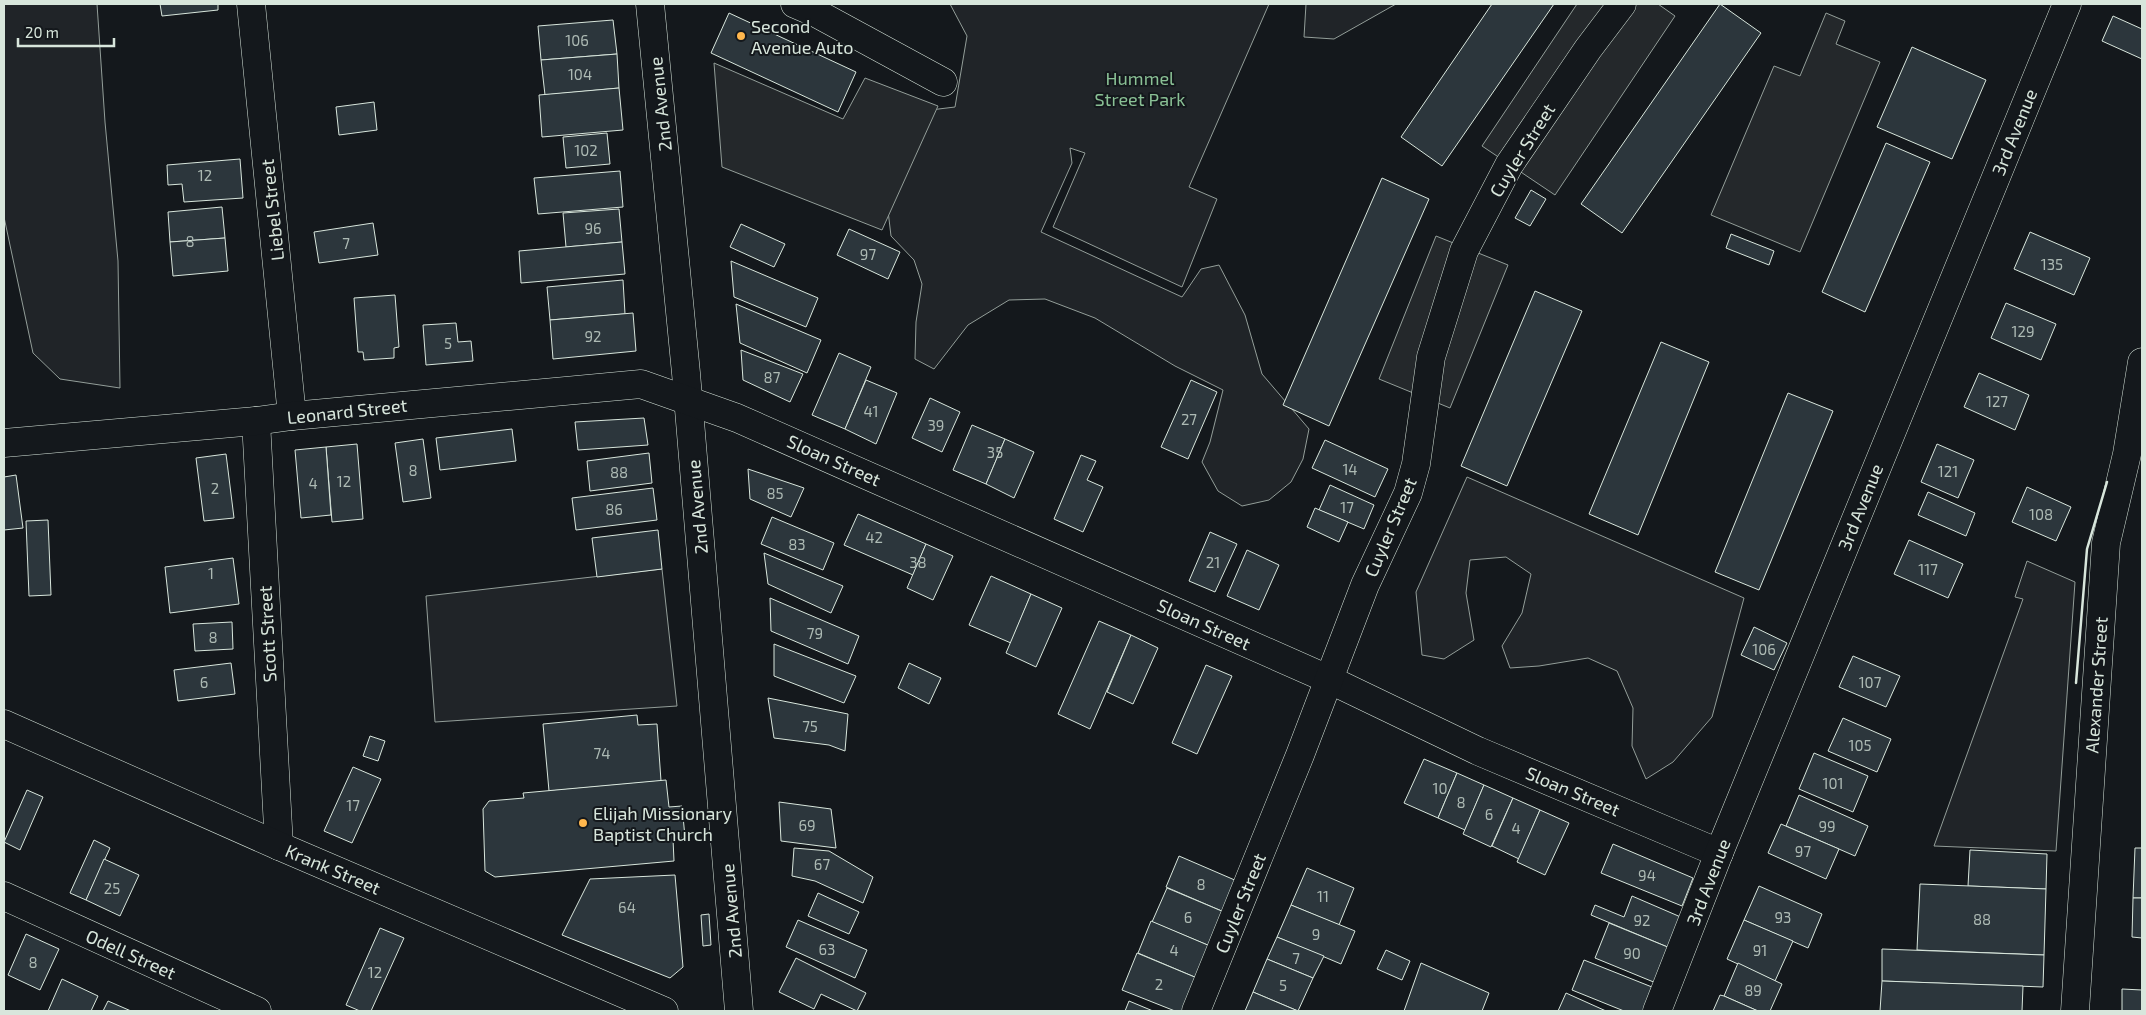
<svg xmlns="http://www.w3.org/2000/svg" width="2146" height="1015" font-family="'Exo 2',sans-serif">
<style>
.green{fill:#202428;stroke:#939e99}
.parking{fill:#24282b;stroke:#939e99}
.building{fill:#2c363c;stroke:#d8e6dc}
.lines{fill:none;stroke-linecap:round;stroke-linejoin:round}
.minor-casing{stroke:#d8e6dc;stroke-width:29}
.minor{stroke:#14181c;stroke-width:28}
.wall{stroke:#d8e6dc;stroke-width:2.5}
.poi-dot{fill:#ffb74d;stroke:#14181c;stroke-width:2}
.labels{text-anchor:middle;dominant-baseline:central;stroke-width:4;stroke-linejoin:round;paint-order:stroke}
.number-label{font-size:15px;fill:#adbab4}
.poi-label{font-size:18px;fill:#d8e6dc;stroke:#14181c;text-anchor:start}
.park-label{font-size:18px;fill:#8ac095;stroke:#14181c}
.street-label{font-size:18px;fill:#d8e6dc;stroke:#14181c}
</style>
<rect width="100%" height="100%" fill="#14181c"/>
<!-- green -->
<g class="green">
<path d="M4 4H97L105 122 118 261 120 388 60 379 33 353 4 217Z"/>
<path d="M950 4H1269L1189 187 1217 199 1182 287 1053 227 1085 153 1070 148 1072 163 1041 232 1182 297 1201 269 1219 265 1245 315 1262 374 1309 429 1303 459 1291 482 1269 500 1242 506 1218 491 1202 462 1210 442 1223 390 1175 366 1095 318 1045 299 1009 300 968 325 934 369 915 359 916 322 922 284 914 260 891 236 884 177 914 112 955 107 967 36Z"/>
<path d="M1306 4H1396L1334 39 1304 37Z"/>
<path d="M1467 477 1744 598 1712 717 1673 762 1646 779 1632 746 1633 708 1617 671 1588 658 1539 666 1510 668 1502 646 1522 613 1531 574 1506 557 1470 560 1466 593 1474 640 1444 659 1422 655 1416 592Z"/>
<path d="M2027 561 2075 582 2056 851 1934 846 2023 599 2015 597Z"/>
<path d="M662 569 677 706 435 722 426 596Z"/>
</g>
<!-- parking -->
<g class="parking">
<path d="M1577 4H1658L1675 16 1555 195 1482 146Z"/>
<path d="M1826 13 1845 21 1836 44 1880 62 1800 252 1711 215 1774 66 1800 76Z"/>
<path d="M714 63 843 119 865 78 938 106 882 230 722 167Z"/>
<path d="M1436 236 1508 265 1450 408 1379 379Z"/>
</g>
<!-- building -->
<g class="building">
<path d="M160 4H218V10L162 16Z"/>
<path d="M1492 4H1554L1442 166 1401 137Z"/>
<path d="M1720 4 1761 33 1622 233 1581 204Z"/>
<path d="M729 13 856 72 838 112 711 53Z"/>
<path d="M2113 16 2142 29V59L2102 41Z"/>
<path d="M613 20 617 54 541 60 538 26Z"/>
<path d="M1912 47 1986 80 1952 159 1877 127Z"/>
<path d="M617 54 619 88 545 95 541 60Z"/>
<path d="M619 88 623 130 542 137 539 95Z"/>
<path d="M374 102 377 130 339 135 336 107Z"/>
<path d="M607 133 610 164 566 168 563 137Z"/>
<path d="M1886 143 1930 162 1865 312 1822 292Z"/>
<path d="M240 159 243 198 184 202 182 184 168 185 167 165Z"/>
<path d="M620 171 623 207 538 214 534 178Z"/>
<path d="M1382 178 1429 199 1329 426 1283 405Z"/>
<path d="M1531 190 1546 199 1530 226 1515 218Z"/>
<path d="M222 207 225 238 170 242 168 212Z"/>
<path d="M619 209 622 242 566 247 563 213Z"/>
<path d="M373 223 378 255 319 263 314 232Z"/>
<path d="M741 224 785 244 774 267 730 247Z"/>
<path d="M849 229 900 252 888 279 837 255Z"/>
<path d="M2030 232 2090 258 2074 295 2014 269Z"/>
<path d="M1731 234 1774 251 1769 265 1726 248Z"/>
<path d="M225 238 228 271 173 276 170 242Z"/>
<path d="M622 242 625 274 521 283 519 251Z"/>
<path d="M731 261 818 298 806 327 734 297Z"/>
<path d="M623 280 625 314 550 320 547 287Z"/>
<path d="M1535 291 1582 311 1507 486 1461 466Z"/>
<path d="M395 295 399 347 394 348V358L364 360 363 352H358L354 298Z"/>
<path d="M2006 303 2056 324 2041 360 1991 338Z"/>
<path d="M736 304 821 340 807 373 740 343Z"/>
<path d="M633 313 636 351 553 359 550 320Z"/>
<path d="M456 323 458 342 471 341 473 361 426 365 423 325Z"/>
<path d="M1661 342 1709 362 1638 535 1589 514Z"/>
<path d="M741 350 803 374 790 402 743 380Z"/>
<path d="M839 353 871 367 845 429 812 415Z"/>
<path d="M1979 373 2029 395 2015 430 1964 407Z"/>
<path d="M866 380 897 393 876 444 845 429Z"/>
<path d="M1191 380 1217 392 1188 459 1161 447Z"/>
<path d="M1788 393 1833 411 1759 590 1715 572Z"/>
<path d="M930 398 960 412 942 452 912 438Z"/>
<path d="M644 418 648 445 578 450 575 422Z"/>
<path d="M972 425 1005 439 986 484 953 470Z"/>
<path d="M512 429 516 461 440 470 436 438Z"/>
<path d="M423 439 431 498 403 502 395 443Z"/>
<path d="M1005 439 1034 452 1014 498 986 484Z"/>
<path d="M1325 440 1388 469 1375 497 1312 468Z"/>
<path d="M357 444 363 519 332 522 326 447Z"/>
<path d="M1937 444 1974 460 1958 498 1921 482Z"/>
<path d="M326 447 331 515 301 518 295 450Z"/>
<path d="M649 453 652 483 590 491 587 461Z"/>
<path d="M226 454 234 518 204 521 196 458Z"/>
<path d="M1081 455 1096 461 1087 480 1103 487 1083 532 1054 519Z"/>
<path d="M748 469 804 488 791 517 750 499Z"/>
<path d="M16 475 23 528 4 530V477Z"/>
<path d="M1330 485 1374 505 1364 529 1319 510Z"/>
<path d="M2027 487 2071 507 2056 541 2012 522Z"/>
<path d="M653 488 657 520 576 530 572 498Z"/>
<path d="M1928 492 1975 513 1966 536 1918 515Z"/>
<path d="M1315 508 1348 522 1339 542 1307 527Z"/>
<path d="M858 514 926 544 913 575 844 545Z"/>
<path d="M772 517 834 543 823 570 761 544Z"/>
<path d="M48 520 51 595 29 596 26 521Z"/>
<path d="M658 530 662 569 597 577 592 538Z"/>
<path d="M1210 532 1237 544 1215 592 1189 581Z"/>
<path d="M1909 540 1963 564 1948 598 1894 574Z"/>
<path d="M926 544 953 556 933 600 907 588Z"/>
<path d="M1247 550 1279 565 1259 610 1227 596Z"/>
<path d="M764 553 843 586 831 613 768 584Z"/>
<path d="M233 558 239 604 170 613 165 567Z"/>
<path d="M991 576 1031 594 1011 643 969 625Z"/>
<path d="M1031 594 1062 608 1036 667 1006 653Z"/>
<path d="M770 598 859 636 848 664 771 631Z"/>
<path d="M1099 621 1131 635 1090 729 1058 714Z"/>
<path d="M232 622 233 649 195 651 193 624Z"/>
<path d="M1754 627 1787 643 1774 670 1741 655Z"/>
<path d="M1131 635 1158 648 1133 704 1107 692Z"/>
<path d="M774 644 856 676 844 703 774 676Z"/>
<path d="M1853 656 1900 676 1886 707 1839 687Z"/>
<path d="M231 663 235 694 178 701 174 670Z"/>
<path d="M909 663 941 678 929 704 898 688Z"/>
<path d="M1206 665 1232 676 1197 754 1172 743Z"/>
<path d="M768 698 848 714 845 751 829 745 774 738Z"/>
<path d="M637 715 638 725 657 724 661 781 549 791 543 724Z"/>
<path d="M1843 718 1891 739 1877 772 1828 751Z"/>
<path d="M370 736 385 741 378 761 363 756Z"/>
<path d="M1814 753 1868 776 1853 812 1799 789Z"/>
<path d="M1424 759 1457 773 1438 818 1404 803Z"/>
<path d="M353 767 381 779 352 843 324 831Z"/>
<path d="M1457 773 1484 785 1465 830 1438 818Z"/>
<path d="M666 780 669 807 682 806 685 837 673 839 674 861 495 877 485 871 483 809 489 801 524 798 523 793Z"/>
<path d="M1484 785 1513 798 1491 847 1463 834Z"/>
<path d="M27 790 43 797 20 850 4 842Z"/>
<path d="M1799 795 1868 826 1855 856 1786 826Z"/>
<path d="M1513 798 1540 810 1519 859 1492 846Z"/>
<path d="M779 802 831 809 836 848 781 841Z"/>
<path d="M1540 810 1569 823 1545 875 1517 862Z"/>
<path d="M1781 824 1839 849 1826 879 1768 853Z"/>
<path d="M94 840 110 848 86 900 70 893Z"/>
<path d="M1613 844 1693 878 1682 906 1601 873Z"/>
<path d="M794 848 829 851 873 877 863 903 815 881 792 876Z"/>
<path d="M2135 848H2142V898H2133Z"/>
<path d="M1970 850 2047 854 2046 889 1968 886Z"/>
<path d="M1179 856 1237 881 1224 912 1166 887Z"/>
<path d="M104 859 139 875 120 916 86 900Z"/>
<path d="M1307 868 1354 888 1339 925 1291 905Z"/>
<path d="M675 875 683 967 670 978 562 935 590 879Z"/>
<path d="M1920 884 2046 889 2044 955 1917 950Z"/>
<path d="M1759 886 1822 914 1808 948 1744 920Z"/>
<path d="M1167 888 1224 912 1210 946 1152 922Z"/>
<path d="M818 893 859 912 849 934 808 916Z"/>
<path d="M1632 896 1683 918 1670 948 1591 915 1595 905 1624 917Z"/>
<path d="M2133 898H2142V938L2132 937Z"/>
<path d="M1291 905 1355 931 1341 964 1277 937Z"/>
<path d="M709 914 711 945 703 946 701 915Z"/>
<path d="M798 920 867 950 855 978 786 947Z"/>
<path d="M1744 920 1793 941 1775 981 1727 959Z"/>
<path d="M1151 921 1210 946 1197 978 1138 953Z"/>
<path d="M1609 923 1670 948 1656 983 1595 958Z"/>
<path d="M380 928 404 938 371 1011H360L346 1005Z"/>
<path d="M26 934 59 949 40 990 8 975Z"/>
<path d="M1277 937 1324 956 1313 978 1267 959Z"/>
<path d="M1882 949 2044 955 2043 987 1882 981Z"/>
<path d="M1386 950 1410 961 1402 980 1377 969Z"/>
<path d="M1137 953 1197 978 1183 1011H1175L1122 990Z"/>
<path d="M796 958 866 993 857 1011 821 994 814 1009 779 992Z"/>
<path d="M1267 959 1313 978 1298 1011 1253 992Z"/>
<path d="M1584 960 1652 987 1643 1011H1624L1572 990Z"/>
<path d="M1421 963 1489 993 1482 1011H1404Z"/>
<path d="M1738 963 1782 984 1770 1011H1758L1724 996Z"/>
<path d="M62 979 98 996 91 1011H48Z"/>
<path d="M1882 981 2023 986 2022 1011H1880Z"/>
<path d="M2122 989 2142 990V1011H2122Z"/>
<path d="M1253 992 1298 1011H1299H1245Z"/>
<path d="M1566 993 1606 1011H1558Z"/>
<path d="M1720 995 1724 996 1758 1011H1713Z"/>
<path d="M108 1001 131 1011H103Z"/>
<path d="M1129 1001 1153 1011H1125Z"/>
</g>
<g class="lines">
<defs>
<g id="minor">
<path d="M251 4 292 416"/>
<path d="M650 4 686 373 739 1011"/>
<path d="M795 4 816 13 943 82"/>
<path d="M256 421 279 846"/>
<path d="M4 443 256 421 292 416 641 384 737 418 1328 679 1478 751 1719 853"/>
<path d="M4 724 279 846 664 1011"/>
<path d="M4 896 257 1011"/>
<path d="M1196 1011 1300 755 1365 585 1408 493 1416 464 1431 357 1464 251 1509 165 1588 49 1622 4"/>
<path d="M1657 1011 1719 853 2067 4"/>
<path d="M2075 1011 2106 543 2127 454 2142 362"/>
</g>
</defs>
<!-- minor casing -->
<use href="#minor" class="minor-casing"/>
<!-- minor -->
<use href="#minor" class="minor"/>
<!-- wall -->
<path class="wall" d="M2076 683 2087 549 2107 482"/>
</g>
<!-- markers -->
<g class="poi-dot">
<circle cx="741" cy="36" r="5"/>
<circle cx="583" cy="823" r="5"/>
</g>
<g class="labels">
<!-- number labels -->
<g class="number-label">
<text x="577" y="40">106</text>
<text x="580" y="74">104</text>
<text x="586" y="150">102</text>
<text x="205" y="175">12</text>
<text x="593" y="228">96</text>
<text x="190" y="241">8</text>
<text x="346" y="243">7</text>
<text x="868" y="254">97</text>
<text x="2052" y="264">135</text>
<text x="2023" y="331">129</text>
<text x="593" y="336">92</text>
<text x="448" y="343">5</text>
<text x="772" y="377">87</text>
<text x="1997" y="401">127</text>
<text x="871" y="411">41</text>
<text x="1189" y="419">27</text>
<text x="936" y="425">39</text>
<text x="995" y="452">35</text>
<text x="1350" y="469">14</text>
<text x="413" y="470">8</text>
<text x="1948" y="471">121</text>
<text x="619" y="472">88</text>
<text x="344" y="481">12</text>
<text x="313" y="483">4</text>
<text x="215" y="488">2</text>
<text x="775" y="493">85</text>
<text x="1347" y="507">17</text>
<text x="614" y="509">86</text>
<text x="2041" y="514">108</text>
<text x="874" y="537">42</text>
<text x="797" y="544">83</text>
<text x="918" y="562">38</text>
<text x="1213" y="562">21</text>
<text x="1928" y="569">117</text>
<text x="211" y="573">1</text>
<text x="815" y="633">79</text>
<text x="213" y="637">8</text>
<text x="1764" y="649">106</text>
<text x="204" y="682">6</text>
<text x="1870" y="682">107</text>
<text x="810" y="726">75</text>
<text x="1860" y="745">105</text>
<text x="602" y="753">74</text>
<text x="1833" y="783">101</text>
<text x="1440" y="788">10</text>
<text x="1461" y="802">8</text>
<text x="353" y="805">17</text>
<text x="1489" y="814">6</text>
<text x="807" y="825">69</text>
<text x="1827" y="826">99</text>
<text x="1516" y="828">4</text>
<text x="1803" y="851">97</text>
<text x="822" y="864">67</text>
<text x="1647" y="875">94</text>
<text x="1201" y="884">8</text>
<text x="112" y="888">25</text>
<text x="1323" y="896">11</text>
<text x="627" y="907">64</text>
<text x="1188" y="917">6</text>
<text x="1783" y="917">93</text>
<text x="1982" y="919">88</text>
<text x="1642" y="920">92</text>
<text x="1316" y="934">9</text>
<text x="827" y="949">63</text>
<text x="1174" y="950">4</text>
<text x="1760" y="950">91</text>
<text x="1632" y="953">90</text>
<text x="1296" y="958">7</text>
<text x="33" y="962">8</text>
<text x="375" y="972">12</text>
<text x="1159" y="984">2</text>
<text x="1283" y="985">5</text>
<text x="1753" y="990">89</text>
</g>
<!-- poi labels -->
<g class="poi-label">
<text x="751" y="26">Second<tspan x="751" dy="21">Avenue Auto</tspan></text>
<text x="593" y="813">Elijah Missionary<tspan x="593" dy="21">Baptist Church</tspan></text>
</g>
<!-- park labels -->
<g class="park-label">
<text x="1140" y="78">Hummel<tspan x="1140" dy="21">Street Park</tspan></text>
</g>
<!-- street labels -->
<g class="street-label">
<text transform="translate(660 104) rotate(-96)">2nd Avenue</text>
<text transform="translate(2014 132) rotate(-68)">3rd Avenue</text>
<text transform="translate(1522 150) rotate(-58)">Cuyler Street</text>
<text transform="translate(272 210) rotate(-96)">Liebel Street</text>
<text transform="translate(347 411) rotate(-6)">Leonard Street</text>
<text transform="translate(834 460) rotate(24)">Sloan Street</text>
<text transform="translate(697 507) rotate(-95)">2nd Avenue</text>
<text transform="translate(1860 507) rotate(-68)">3rd Avenue</text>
<text transform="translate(1390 527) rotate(-67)">Cuyler Street</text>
<text transform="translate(1204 624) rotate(24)">Sloan Street</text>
<text transform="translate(267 634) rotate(-93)">Scott Street</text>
<text transform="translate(2096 685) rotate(-86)">Alexander Street</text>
<text transform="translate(1573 791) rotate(23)">Sloan Street</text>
<text transform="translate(333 869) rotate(23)">Krank Street</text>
<text transform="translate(1708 882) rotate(-69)">3rd Avenue</text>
<text transform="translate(1240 903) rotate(-68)">Cuyler Street</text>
<text transform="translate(731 911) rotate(-95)">2nd Avenue</text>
<text transform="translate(131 954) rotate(24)">Odell Street</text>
</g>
</g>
<!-- border -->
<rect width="2146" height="1015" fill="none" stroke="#d8e6dc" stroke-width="10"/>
<!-- scale -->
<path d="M18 38v8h96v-8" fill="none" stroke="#d8e6dc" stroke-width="2.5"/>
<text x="25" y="38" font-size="15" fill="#d8e6dc" stroke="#14181c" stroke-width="4" paint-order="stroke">20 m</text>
</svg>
